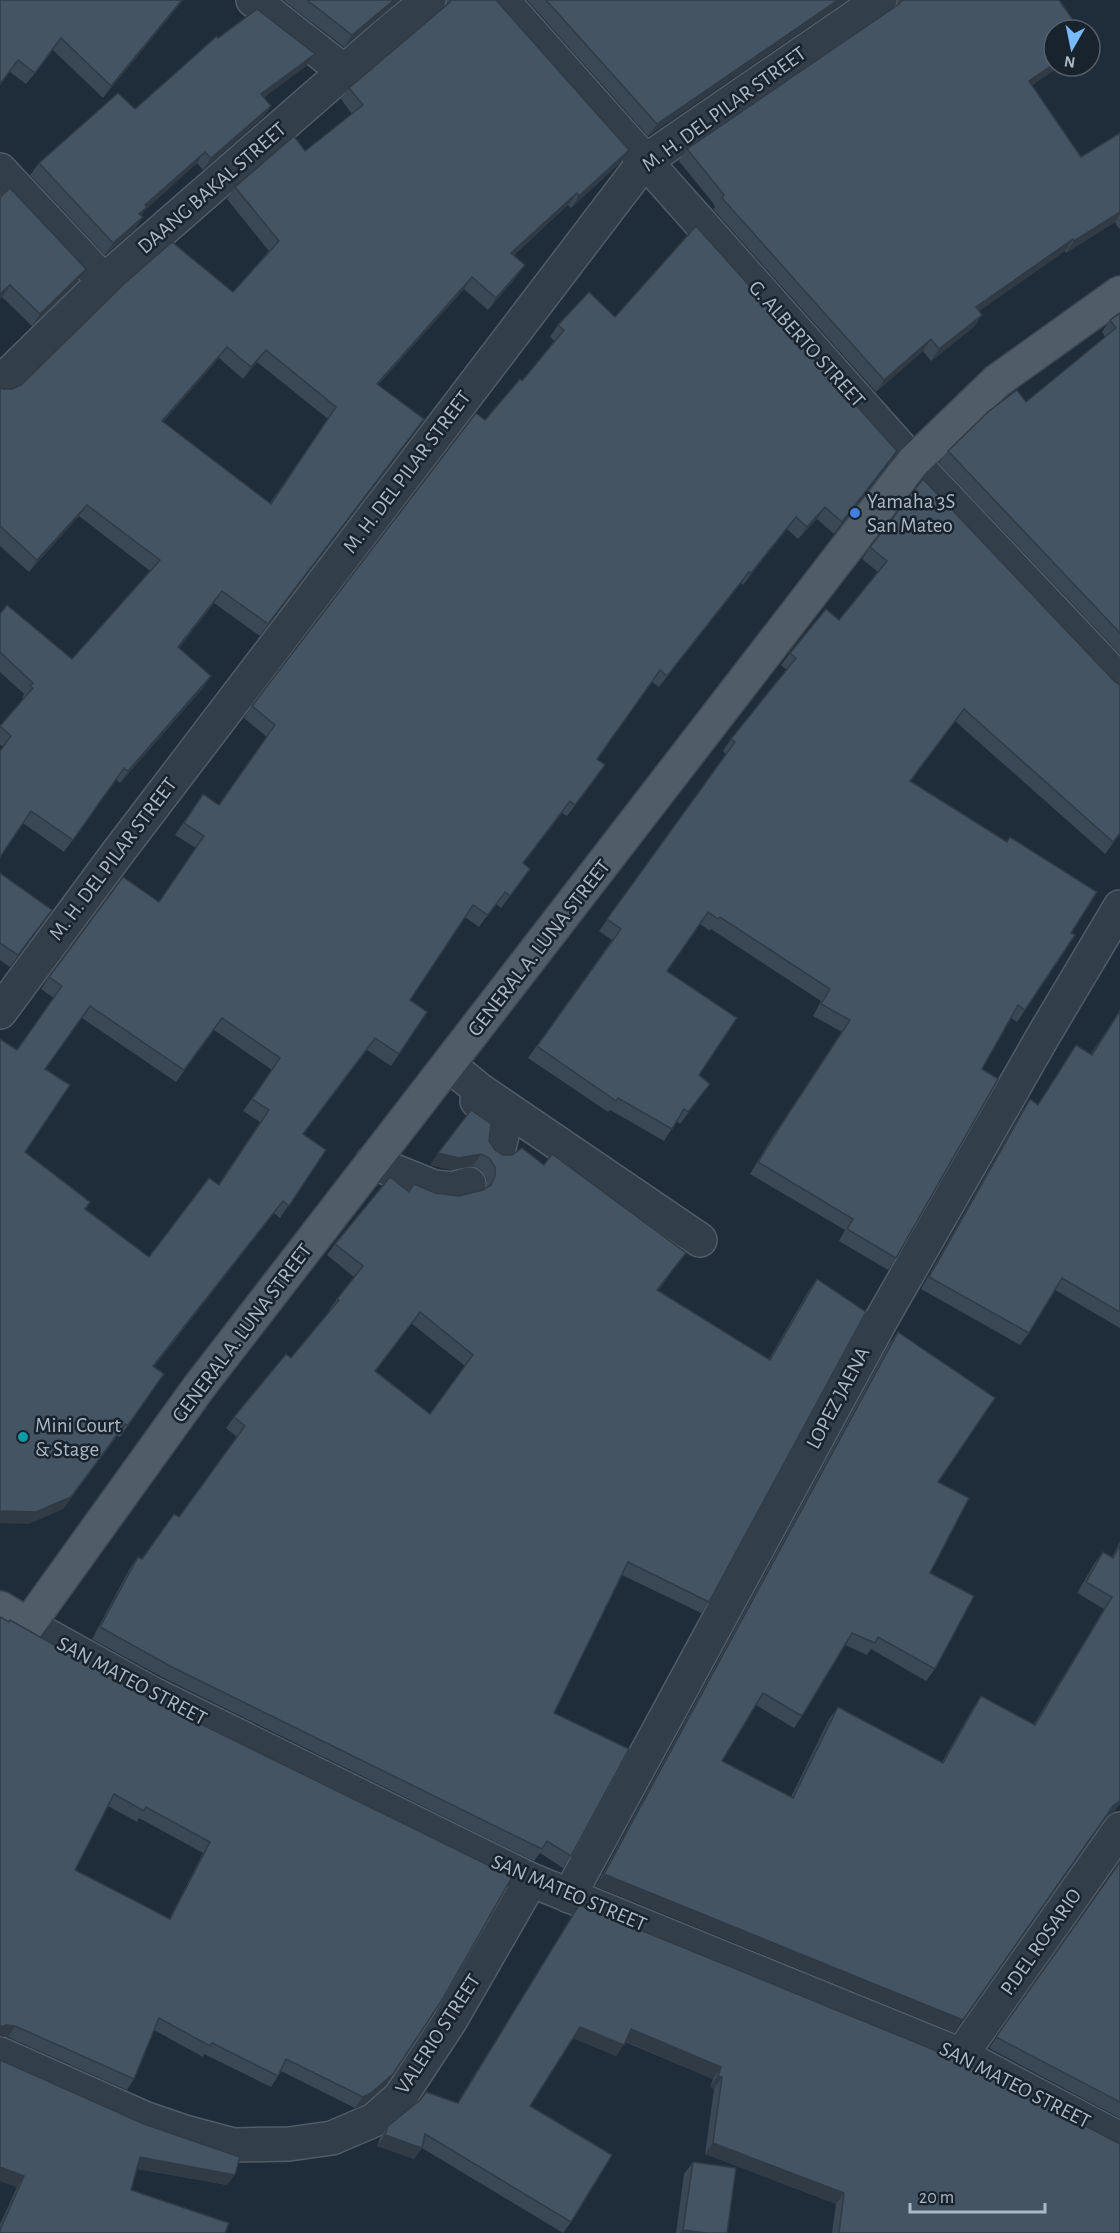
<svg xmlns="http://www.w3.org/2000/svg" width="1120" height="2233" font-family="'Alegreya Sans',sans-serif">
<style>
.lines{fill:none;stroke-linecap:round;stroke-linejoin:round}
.minor-casing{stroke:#505c67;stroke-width:36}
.major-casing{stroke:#3c4752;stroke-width:36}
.minor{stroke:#323e49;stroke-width:33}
.major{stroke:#505d69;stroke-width:33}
.wall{fill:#3a4855;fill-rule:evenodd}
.shaded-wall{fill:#303b45}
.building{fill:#445463;stroke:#303b45;stroke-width:1.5;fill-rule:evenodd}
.shop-dot{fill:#3f7fe0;stroke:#18232d;stroke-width:2}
.culture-dot{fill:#0f9aa8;stroke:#18232d;stroke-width:2}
.labels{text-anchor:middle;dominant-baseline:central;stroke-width:5;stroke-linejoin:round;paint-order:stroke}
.street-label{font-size:21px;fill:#acb9c6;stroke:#18232d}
.poi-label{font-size:21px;fill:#acb9c6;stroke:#18232d;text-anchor:start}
</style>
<rect width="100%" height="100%" fill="#1f2c39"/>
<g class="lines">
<defs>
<g id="minor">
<path d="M253 0 345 72"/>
<path d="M502 0 913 462 1120 681"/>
<path d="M0 170 104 281"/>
<path d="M0 383 104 281 394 28 429 0"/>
<path d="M0 1012 116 855 644 162 880 0"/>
<path d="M449 1065 481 1091 700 1240"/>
<path d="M477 1101 489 1111 503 1131 499 1148"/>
<path d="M372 1162 434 1187 453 1189 469 1184"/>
<path d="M28 1625 153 1694 531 1880 961 2055 1120 2139"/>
<path d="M569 1896 880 1322 1042 1038 1120 907"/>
<path d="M0 2054 144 2118 188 2133 233 2145 289 2144 332 2138 374 2120 400 2097 450 2021 531 1880"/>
<path d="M961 2055 1120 1829"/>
</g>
<path id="major" d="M0 1608 28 1625 199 1387 913 462 997 381 1120 293"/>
</defs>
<!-- minor casing -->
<use href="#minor" class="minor-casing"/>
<!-- major casing -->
<use href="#major" class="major-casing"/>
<!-- minor -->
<use href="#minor" class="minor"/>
<!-- major -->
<use href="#major" class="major"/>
</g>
<!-- wall -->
<g class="wall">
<path d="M0 0H183L103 98 53 50 26 84 10 72 0 85Z"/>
<path d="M283 0H400L344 47Z"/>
<path d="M447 0H496L621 162 571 208 568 205 514 255 517 276 488 310 464 289 378 385 415 431 260 636 214 603 179 648 211 676 203 688 120 783 116 779 64 852 23 823 3 747 0 745V727L24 699 22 698 24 694 0 672V614L72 659 150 571 79 516 29 572 0 546V387L3 389H12L233 292 269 251 227 199 235 187 305 151 352 114 341 99 349 88 447 5ZM219 358 243 379 257 362 328 419 270 503 163 422Z"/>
<path d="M527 0H847L648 136Z"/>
<path d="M898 0H1059L1054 66H1060L1032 85 1081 157 1120 133V228L1119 229 1115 222 1066 253 1065 251 979 311 982 315 974 327 931 361 923 351 876 392 713 209 715 207 713 203 679 161 687 149 897 5Z"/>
<path d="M218 38 315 54 306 66 264 97 271 106 262 118 203 170 197 163 146 209 141 216 135 229 105 255 30 175 39 163 135 109Z"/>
<path d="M0 197 78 280 32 326 2 297 0 299Z"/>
<path d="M1120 313V654L939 463 948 451 1026 402 1105 337 1102 332 1110 320Z"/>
<path d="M615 317 889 463 834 534 817 519 798 539 787 529 743 585 741 583 659 687 652 682 597 759V777L567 816 562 813 523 864 530 869 501 908 496 904 479 927 465 917 410 1000 427 1012 391 1066 367 1050 303 1134 326 1150 280 1218 274 1213 154 1367 164 1374 120 1437 117 1436 63 1509 28 1524 17 1050 54 998 41 989 49 977 159 902 196 848 175 835 203 794 219 805 267 737 244 718 252 706 485 420 522 381 555 341 550 337 558 325ZM82 1018 176 1082 214 1030 272 1070 243 1111 260 1122 218 1185 149 1257 86 1209 90 1202 25 1152 45 1069Z"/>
<path d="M870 547 1120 685V834L1105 854 955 721 911 781 1025 1010 1017 1022 1011 1018 982 1069 896 1258 888 1270 839 1241 845 1230 750 1174 772 1137 842 1032 813 1016 821 1001 711 929 710 931 700 924 667 971 699 1075 710 1084 680 1124 677 1121 664 1141 610 1110 608 1112 528 1058 612 940 599 931 726 754 723 751 731 739 787 670 781 665 790 653 839 620 878 572 862 559Z"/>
<path d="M0 873 52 910 10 967 0 960Z"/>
<path d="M1120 1010V1328L1055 1290 1029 1333 1020 1345 921 1289 1022 1111 1030 1099 1038 1104 1076 1045 1091 1054Z"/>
<path d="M489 1141 495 1150 503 1155 544 1165 686 1253 658 1291 769 1359 809 1290 817 1279 709 1602 701 1613 622 1575 554 1713 571 1856 563 1868 540 1853 534 1861 162 1677 92 1639 130 1568 138 1557 142 1559 179 1517 237 1437 226 1428 234 1417 291 1358 330 1311 329 1310 337 1299 354 1277 327 1255 335 1244 409 1192 435 1193 459 1196 483 1190 487 1187V1179L481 1170 473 1166 451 1170 430 1165ZM411 1323 465 1366 430 1414 376 1371Z"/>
<path d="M898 1332 938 1482 930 1573 935 1669 926 1681 871 1649 867 1655 845 1645 802 1716 794 1728 756 1705 722 1761 791 1797 829 1719 838 1707 942 1762 973 1708 981 1696 1034 1724 1104 1609 1077 1593 1094 1564 1103 1552 1112 1557 1120 1542V1803L1114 1812 1105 1818 954 2032 596 1886 889 1344Z"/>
<path d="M0 1617 9 1622 10 1620 152 1700 512 1877 442 2000 386 2085 364 2104 355 2108 281 2071 271 2087 204 2054 203 2057 154 2030 134 2079 127 2090 8 2037 0 2036ZM108 1806 137 1822 139 1818 203 1853 169 1919 75 1870Z"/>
<path d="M1120 1862V2118L989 2048Z"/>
<path d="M579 1905 1120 2233H832L836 2204 705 2154 714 2089 710 2087 713 2079 625 2042 616 2056 573 2038 530 2106 571 2222 563 2233 422 2148 414 2159 377 2146 380 2138 388 2126 420 2100 457 2103 572 1917Z"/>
<path d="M0 2060 227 2185 137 2169 0 2233V2224L17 2187 0 2181Z"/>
<path d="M693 2162 727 2233H676L684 2174Z"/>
</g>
<!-- shaded-wall -->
<g class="shaded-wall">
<path d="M182 0 178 7 103 98 111 86Z"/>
<path d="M394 0H400L344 47 352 35Z"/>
<path d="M838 0H847L648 136 657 124Z"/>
<path d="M315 54 306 66 253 106 261 94Z"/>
<path d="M1054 64V66H1060L1021 93 1029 81Z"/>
<path d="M271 106 262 118 203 170 211 158Z"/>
<path d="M629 150 621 162 571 208 579 196Z"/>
<path d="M205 152 197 163 146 209 139 219 131 226 145 205Z"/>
<path d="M577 193 568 205 503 264 511 253Z"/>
<path d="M1120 212V214L1115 222 1066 253 1074 241Z"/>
<path d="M143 217 135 229 105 255 113 243Z"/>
<path d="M1073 239 1065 251 968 319 976 307Z"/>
<path d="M525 265 517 276 488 310 496 298Z"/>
<path d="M86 269 78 280 32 326 40 314Z"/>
<path d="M472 277 464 289 368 396 377 384Z"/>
<path d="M10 285 2 297 0 299V294Z"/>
<path d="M982 315 974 327 931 361 939 349Z"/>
<path d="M931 339 923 351 876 392 884 380Z"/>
<path d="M227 347 219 358 154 433 162 421Z"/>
<path d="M266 350 257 362 243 379 251 367Z"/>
<path d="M424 419 415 431 260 636 268 624Z"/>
<path d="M897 451 889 463 834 534 842 522Z"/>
<path d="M87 505 79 516 29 572 37 560Z"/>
<path d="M825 507 817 519 798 539 807 527Z"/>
<path d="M796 517 787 529 743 585 751 573Z"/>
<path d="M749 572 741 583 659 687 667 676Z"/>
<path d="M222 591 214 603 170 659 178 647Z"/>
<path d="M211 676 203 688 120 783 128 771Z"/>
<path d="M438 1153 481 1154 473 1166 451 1170 430 1165Z"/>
<path d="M283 1201 274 1213 145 1378 153 1366Z"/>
<path d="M117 1436 63 1509 28 1524 0 1523V1511Z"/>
<path d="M1120 1801 1114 1812 1105 1818 954 2032 596 1886 604 1874 1113 1806Z"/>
<path d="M6 2025 15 2026 8 2037 0 2036V2027Z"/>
<path d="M580 2027 624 2045 616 2056 572 2038Z"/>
<path d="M631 2029 721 2067 713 2079 623 2040Z"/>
<path d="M393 2074 386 2085 364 2104 355 2108 363 2097Z"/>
<path d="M718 2076 722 2077 714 2089 710 2087Z"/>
<path d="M385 2135 422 2148 414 2159 377 2146Z"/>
<path d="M713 2143 844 2193 836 2204 705 2154Z"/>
<path d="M140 2157 235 2175 227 2185 132 2168Z"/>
<path d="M0 2167 24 2176 17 2187 0 2181Z"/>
<path d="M683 2230 707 2233H680Z"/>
</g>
<!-- building -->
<g class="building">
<path d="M0 0H182L111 86 61 38 35 73 18 60 0 84Z"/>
<path d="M307 0H394L352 35Z"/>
<path d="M451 0H496L629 150 579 196 577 193 511 253 525 265 496 298 472 277 377 384 424 419 268 624 222 591 178 647 211 676 128 771 124 768 73 840 31 811 0 857V751L11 736 0 726 33 688 30 686 33 683 0 652V614L7 605 72 659 160 560 87 505 37 560 0 526V387L3 389H12L21 385 125 283 172 242 233 292 279 241 235 187 294 136 305 151 363 105 349 88 449 3ZM227 347 251 367 266 350 336 407 271 504 162 421Z"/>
<path d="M546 0H838L657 124Z"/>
<path d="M902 0H1059L1080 30H1054V64L1029 81 1081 157 1120 133V212L1074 241 1073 239 976 307 982 315 939 349 931 339 884 380 722 198 724 195 721 191 687 149 899 4Z"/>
<path d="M257 9 315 54 261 94 271 106 211 158 205 152 145 205 147 207 139 214 143 217 113 243 39 163 118 93 135 109 217 36 218 38Z"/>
<path d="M10 188 86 269 40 314 10 285 0 294V197Z"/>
<path d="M696 226 897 451 842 522 825 507 807 527 796 517 751 573 749 572 667 676 660 670 597 759 605 765 575 805 570 801 523 863 530 869 510 896 505 892 488 915 473 905 410 1000 427 1012 399 1054 375 1038 303 1134 326 1150 289 1206 283 1201 153 1366 164 1374 128 1425 125 1424 71 1497 36 1512 0 1511V1039L17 1050 62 986 49 977 123 877 159 902 204 836 184 823 203 794 219 805 275 725 252 706 476 413 485 420 520 379 522 381 564 330 558 325 589 292 615 317ZM90 1006 184 1070 222 1018 280 1058 252 1099 269 1110 219 1185 209 1178 149 1257 85 1209 90 1202 25 1152 70 1085 45 1069Z"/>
<path d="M1120 313V633L948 451 989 411 1017 390 1026 402 1116 328 1110 320Z"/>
<path d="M923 479 1115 682 1120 685V833L1113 842 964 709 910 781 1007 842 1010 837 1097 892 1071 933 1075 935 1025 1010 1018 1005 982 1069 998 1079 896 1258 847 1229 853 1219 758 1162 781 1125 850 1020 821 1004 830 989 720 917 718 919 708 912 667 971 737 1018 699 1075 710 1084 688 1112 684 1109 672 1129 618 1098 616 1101 537 1046 621 929 607 919 735 742 731 739 796 658 790 653 826 609 839 620 887 561 870 547Z"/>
<path d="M0 873 52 910 18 955 0 943Z"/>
<path d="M1120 1011V1312L1062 1278 1029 1333 929 1277 1030 1099 1038 1105 1076 1045 1092 1055Z"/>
<path d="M471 1110 491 1124 489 1141 495 1150 503 1155H512L522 1148 544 1165 552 1154 686 1253 657 1290 770 1360 817 1279 866 1312 709 1602 628 1562 554 1713 629 1749 571 1856 547 1841 542 1849 170 1666 100 1627 138 1557 142 1559 174 1514 179 1517 245 1426 234 1417 286 1354 291 1358 339 1300 337 1299 363 1266 335 1244 390 1177 409 1192 414 1184 435 1193 459 1196 483 1190 491 1185 495 1176V1167L489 1158 481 1154 459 1158 438 1153ZM420 1312 473 1355 430 1414 375 1371Z"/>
<path d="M898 1332 995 1398 938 1482 969 1498 930 1573 974 1596 935 1669 878 1637 875 1643 852 1633 802 1716 763 1693 722 1761 793 1798 838 1707 943 1763 981 1696 1035 1725 1112 1597 1086 1582 1103 1552 1113 1558 1120 1545V1801L1113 1806 963 2020 604 1874Z"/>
<path d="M0 1617 9 1622 10 1620 152 1700 512 1877 442 2000 393 2074 371 2093 363 2097 286 2059 278 2076 212 2043 210 2046 159 2018 134 2079 15 2026 6 2025 0 2027ZM114 1794 144 1811 146 1807 210 1842 170 1919 75 1870Z"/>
<path d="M1120 1862V2102L996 2037Z"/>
<path d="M579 1905 961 2061 1120 2144V2233H839L844 2193 713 2143 722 2077 718 2076 721 2067 631 2029 624 2045 580 2027 530 2106 612 2155 571 2222 425 2134 422 2148 385 2135 388 2126 420 2100 426 2092 458 2103Z"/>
<path d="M0 2060 144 2124 240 2157 235 2175 140 2157 131 2190 229 2223 225 2233H0V2230L24 2176 0 2167Z"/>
<path d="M693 2162 736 2168 727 2233H707L683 2230Z"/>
</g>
<!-- markers -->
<circle class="shop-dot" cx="855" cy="513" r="6"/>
<circle class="culture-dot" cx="23" cy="1437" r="6"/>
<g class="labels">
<!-- street labels -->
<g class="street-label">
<text transform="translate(724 109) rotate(-36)">M. H. DEL PILAR STREET</text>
<text transform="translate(212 188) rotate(-41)">DAANG BAKAL STREET</text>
<text transform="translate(807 344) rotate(48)">G. ALBERTO STREET</text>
<text transform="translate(407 472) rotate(-53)">M. H. DEL PILAR STREET</text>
<text transform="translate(113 859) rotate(-53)">M. H. DEL PILAR STREET</text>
<text transform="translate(539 948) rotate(-52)">GENERAL A. LUNA STREET</text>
<text transform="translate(242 1333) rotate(-53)">GENERAL A. LUNA STREET</text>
<text transform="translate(838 1398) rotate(-62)">LOPEZ JAENA</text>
<text transform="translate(132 1681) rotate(28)">SAN MATEO STREET</text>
<text transform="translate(569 1893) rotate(23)">SAN MATEO STREET</text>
<text transform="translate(1041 1942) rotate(-55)">P.DEL ROSARIO</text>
<text transform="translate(438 2034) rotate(-57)">VALERIO STREET</text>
<text transform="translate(1015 2085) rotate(27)">SAN MATEO STREET</text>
</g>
<!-- poi labels -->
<g class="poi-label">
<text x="867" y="501">Yamaha 3S<tspan x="867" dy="24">San Mateo</tspan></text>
<text x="35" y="1425">Mini Court<tspan x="35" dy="24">&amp; Stage</tspan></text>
</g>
</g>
<!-- north arrow -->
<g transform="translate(1072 48) rotate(189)"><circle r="28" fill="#18232d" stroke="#535f6a" stroke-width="1.5"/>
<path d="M0-4.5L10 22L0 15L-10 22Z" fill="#79baff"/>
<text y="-9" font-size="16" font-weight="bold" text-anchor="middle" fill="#acb9c6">N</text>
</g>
<!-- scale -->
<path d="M910 2203v9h135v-9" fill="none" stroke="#acb9c6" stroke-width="3"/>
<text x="919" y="2203" font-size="18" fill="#acb9c6" stroke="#18232d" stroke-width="4.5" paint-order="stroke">20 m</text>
</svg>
